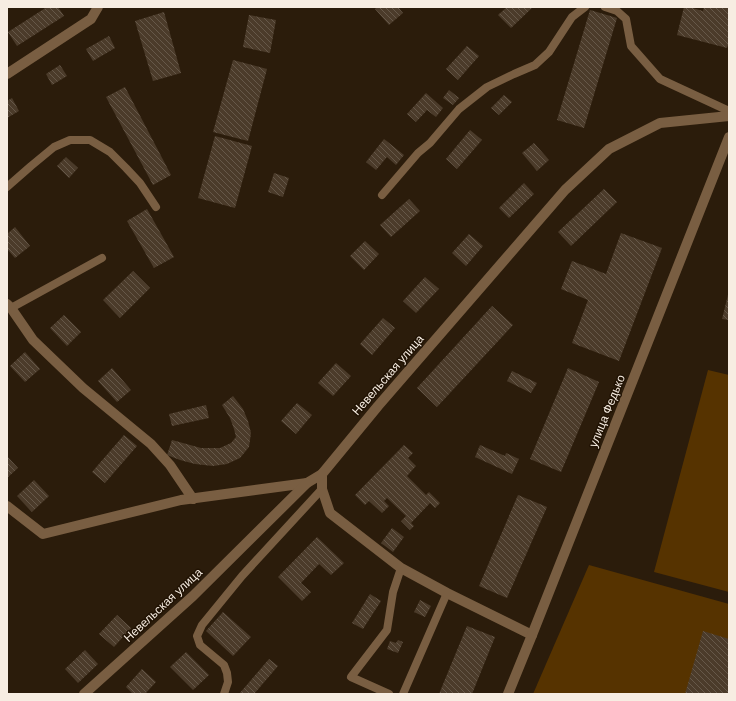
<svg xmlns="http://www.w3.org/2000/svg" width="736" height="701" font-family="'DM Sans',sans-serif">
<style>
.grass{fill:#563300}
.building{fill:url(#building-back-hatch)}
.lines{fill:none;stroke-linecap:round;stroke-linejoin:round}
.service{stroke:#795e42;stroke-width:8}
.minor{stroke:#795e42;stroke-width:10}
.tertiary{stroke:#795e42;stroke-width:10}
.labels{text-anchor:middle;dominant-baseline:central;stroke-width:3;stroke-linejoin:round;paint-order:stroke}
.street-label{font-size:12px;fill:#f7ede2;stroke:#211304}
</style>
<defs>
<pattern id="building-back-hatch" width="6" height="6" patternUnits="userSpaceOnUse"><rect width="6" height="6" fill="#4b3b2a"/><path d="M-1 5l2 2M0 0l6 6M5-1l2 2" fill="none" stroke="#665849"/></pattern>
</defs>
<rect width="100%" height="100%" fill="#2b1c0b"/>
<!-- grass -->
<g class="grass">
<path d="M708 370 729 375V592L654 572Z"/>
<path d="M589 565 729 604V694H533Z"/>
</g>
<!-- building -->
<g class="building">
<path d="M47 7H58L64 16 17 46 8 32Z"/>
<path d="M377 7H398L403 13 389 25 375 9Z"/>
<path d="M507 7H533L511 28 498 15Z"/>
<path d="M684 7H689L703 11 704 7H729V42L727 48 677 35Z"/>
<path d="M590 10 617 18 584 128 557 120Z"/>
<path d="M164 12 181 73 153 81 135 21Z"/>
<path d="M249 15 276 20 270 53 243 47Z"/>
<path d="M109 36 115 48 93 61 86 49Z"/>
<path d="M467 46 479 56 458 80 446 69Z"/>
<path d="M233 60 267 69 248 141 213 132Z"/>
<path d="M60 65 67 76 52 85 46 74Z"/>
<path d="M125 87 171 175 153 185 106 97Z"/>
<path d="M449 90 459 98 453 105 443 98Z"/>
<path d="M426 93 443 108 436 117 427 110 416 122 407 114Z"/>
<path d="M504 95 512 102 499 115 491 108Z"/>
<path d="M12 98 19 111 7 118V101Z"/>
<path d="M470 130 482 140 457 169 446 159Z"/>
<path d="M215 136 252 146 235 208 198 198Z"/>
<path d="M384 139 404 155 396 165 387 157 376 170 366 162Z"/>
<path d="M534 143 549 160 537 171 522 153Z"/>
<path d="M66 157 78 168 69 178 57 166Z"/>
<path d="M274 173 289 178 283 197 268 192Z"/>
<path d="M524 183 534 194 509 218 499 208Z"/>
<path d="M604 189 617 202 571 246 558 232Z"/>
<path d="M409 199 420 211 391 237 380 225Z"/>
<path d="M147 209 174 257 154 268 127 221Z"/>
<path d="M15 227 30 246 15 258 7 249V234Z"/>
<path d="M621 233 662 248 619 361 572 343 588 300 561 289 572 261 606 274Z"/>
<path d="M469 234 483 246 466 266 452 253Z"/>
<path d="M365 241 379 254 364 270 350 256Z"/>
<path d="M133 271 150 288 120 318 103 300Z"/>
<path d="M425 277 439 289 416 313 403 301Z"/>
<path d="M728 295H729V320L722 319Z"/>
<path d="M492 306 513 325 437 407 417 388Z"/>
<path d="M64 315 81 332 67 346 50 328Z"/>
<path d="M383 318 395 328 372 355 360 344Z"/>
<path d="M25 352 40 369 25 382 10 366Z"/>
<path d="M336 363 351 376 333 396 318 383Z"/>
<path d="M112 368 131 390 117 402 98 381Z"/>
<path d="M568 368 599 382 561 472 530 459Z"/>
<path d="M512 371 537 383 531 393 507 381Z"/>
<path d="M233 396 243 409 248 421 251 433 249 447 240 458 227 464 213 466 195 464 180 460 167 455 172 440 201 448H220L231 443 236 437 234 429 230 418 222 405Z"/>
<path d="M297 403 312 415 296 434 281 421Z"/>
<path d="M206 405 209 418 172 426 169 414Z"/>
<path d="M124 435 137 446 105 483 92 472Z"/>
<path d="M404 445 413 453 408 458 416 466 407 476 426 495 429 492 440 503 435 508 430 503 411 523 414 526 410 530 401 521 406 516 387 498 384 501 389 506 382 513 369 501 365 505 355 495Z"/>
<path d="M480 445 505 456 506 453 519 459 512 474 475 457Z"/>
<path d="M7 456 18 468 7 478Z"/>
<path d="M34 480 49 496 32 512 17 496Z"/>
<path d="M518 495 547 507 507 598 479 586Z"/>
<path d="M392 528 404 537 393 552 381 543Z"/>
<path d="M317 537 344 563 331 575 319 564 301 583 311 592 302 601 278 577Z"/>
<path d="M370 594 381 601 363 629 352 623Z"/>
<path d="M420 600 431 606 425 617 414 612Z"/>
<path d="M223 612 251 637 233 656 206 631Z"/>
<path d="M117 615 131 628 114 647 99 634Z"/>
<path d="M467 626 495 637 472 694H439Z"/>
<path d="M703 631 729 639V694H685Z"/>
<path d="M398 640 403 642 398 653 387 649 390 641 396 643Z"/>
<path d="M85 650 98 664 78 683 65 669Z"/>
<path d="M186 652 209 675 193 690 170 667Z"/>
<path d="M269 659 278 666 254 694H239Z"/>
<path d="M142 669 156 682 145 694H133L126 687Z"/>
</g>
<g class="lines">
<!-- service -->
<g class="service">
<path d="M605 7 617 11 626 19 631 46 660 79 729 111"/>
<path d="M7 187 31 166 54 147 70 140H90L110 152 126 168 140 183 156 207"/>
<path d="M382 195 418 153 430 143 459 109 487 87 514 74 535 65 549 52 572 17 585 7"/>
<path d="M11 308 102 258"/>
<path d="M224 694 228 682 227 673 224 665 200 645 197 636 202 625 242 576 322 489"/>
<path d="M389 694 351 677 387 630 393 592 401 568"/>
<path d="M403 694 447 593"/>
</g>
<!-- minor -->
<g class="minor">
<path d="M7 74 91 19 98 7"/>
<path d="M7 304 11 308 33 340 83 388 151 444 170 465 193 499"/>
<path d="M322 474V489L330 513 401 568 447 593 532 635"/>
<path d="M7 506 43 534 181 500 307 483"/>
<path d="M508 694 532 635 729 137"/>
</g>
<!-- tertiary -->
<path class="tertiary" d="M84 694 193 596 307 483 322 474 378 406 565 190 609 149 660 123 729 116"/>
</g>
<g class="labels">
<!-- street labels -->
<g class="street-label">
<text transform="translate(388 375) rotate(-49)">Невельская улица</text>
<text transform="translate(607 411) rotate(-68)">улица Федько</text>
<text transform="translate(163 605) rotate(-43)">Невельская улица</text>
</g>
</g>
<!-- border -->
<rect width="736" height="701" fill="none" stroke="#f7ede2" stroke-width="16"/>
</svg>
